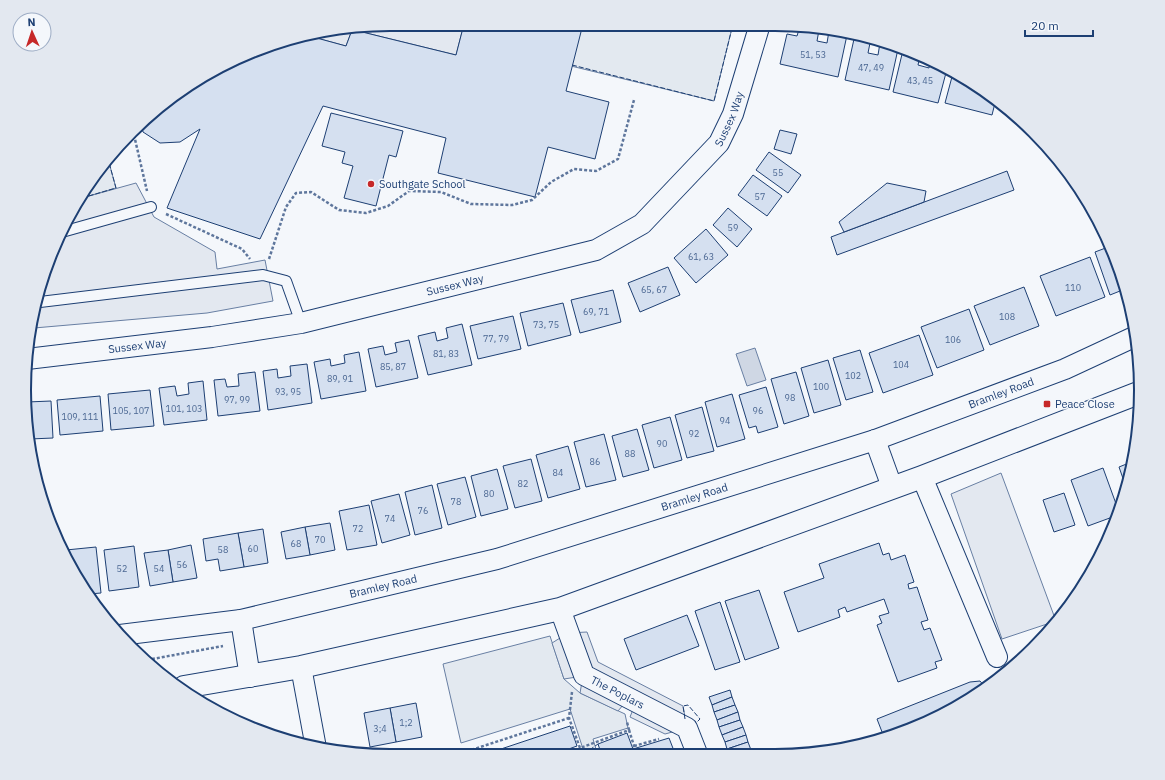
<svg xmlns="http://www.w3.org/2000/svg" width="1165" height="780" font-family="'IBM Plex Sans',sans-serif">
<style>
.green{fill:#e3e9f0;stroke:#687fa3}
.parking{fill:#e3e8f0;stroke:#687fa3}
.water{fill:#cfd7e4;stroke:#687fa3}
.building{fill:#d5e0f0;stroke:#1d3f73}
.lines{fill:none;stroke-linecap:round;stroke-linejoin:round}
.service-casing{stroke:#1d3f73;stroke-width:12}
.minor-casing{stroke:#1d3f73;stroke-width:22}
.primary-casing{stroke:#1d3f73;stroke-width:24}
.path{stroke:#5e769c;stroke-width:2.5;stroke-dasharray:3 2;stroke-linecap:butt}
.service{stroke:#f4f7fb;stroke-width:10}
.minor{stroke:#f4f7fb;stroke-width:20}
.primary{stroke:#f4f7fb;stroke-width:22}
.fence{stroke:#1d3f73;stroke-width:1;stroke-dasharray:5 2;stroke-linecap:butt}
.poi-dot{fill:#c62828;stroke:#f4f7fb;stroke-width:1.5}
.labels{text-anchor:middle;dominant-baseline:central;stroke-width:3;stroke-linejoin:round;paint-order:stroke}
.number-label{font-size:9px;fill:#4b6792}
.street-label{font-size:11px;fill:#1d3f73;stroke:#f4f7fb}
.poi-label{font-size:11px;fill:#1d3f73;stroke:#f4f7fb;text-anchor:start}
.rim{fill:none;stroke:#1d3f73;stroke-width:2}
</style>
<rect width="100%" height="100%" fill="#f4f7fb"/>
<!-- green -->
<g class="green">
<path d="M582 24H733L714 101 571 66Z"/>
<path d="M108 159 116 188 82 198 100 167Z"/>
<path d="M550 636 564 679 580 693 625 714 628 728 593 739 598 756H574L584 752 570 709 461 743 443 664Z"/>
</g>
<!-- parking -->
<g class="parking">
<path d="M390 24H464L456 55 354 30Z"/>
<path d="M352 30 346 46 313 37Z"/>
<path d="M136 183 154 217 215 252 217 269 265 260 273 301 207 313 34 328 52 250 82 198Z"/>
<path d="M1001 473 1056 621 1002 639 951 494Z"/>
<path d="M587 632 598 662 683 706 687 728 665 734 630 717 636 702 629 698 618 711 580 693 583 676 564 679 552 643 568 633Z"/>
</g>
<!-- water -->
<path class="water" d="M755 348 766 380 747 386 736 354Z"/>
<!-- building -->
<g class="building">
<path d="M464 24H583L566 91 609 102 595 159 548 147 535 197 438 173 446 138 323 106 260 239 167 208 200 129 180 142 160 143 143 132 142 128 186 86 273 43 313 37 346 46 352 30H354L456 55Z"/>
<path d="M800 26 819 30 817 41 827 43 829 31 847 35 838 77 780 64 787 34 797 36Z"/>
<path d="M854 39 870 43 868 53 878 55 880 43 898 49 889 90 845 80Z"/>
<path d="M903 50 920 56 918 65 929 68 931 60 947 69 938 103 893 92Z"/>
<path d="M953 73 995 103 992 115 945 103Z"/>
<path d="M331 113 403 131 396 157 389 155 376 206 344 198 353 166 342 163 345 152 322 146Z"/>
<path d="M780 130 797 134 791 154 774 149Z"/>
<path d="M769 152 801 175 788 193 756 170Z"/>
<path d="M1007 171 1014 190 837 255 831 237Z"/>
<path d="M753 175 782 196 767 216 738 195Z"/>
<path d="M887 183 926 191 924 202 844 232 839 222Z"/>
<path d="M728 208 752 229 737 247 713 225Z"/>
<path d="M706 229 728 255 696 283 674 258Z"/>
<path d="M1111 246 1125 289 1110 295 1095 252Z"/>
<path d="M1090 257 1105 297 1056 316 1040 276Z"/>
<path d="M668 267 680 295 640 312 628 283Z"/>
<path d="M1024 287 1039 326 990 345 974 306Z"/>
<path d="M613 290 621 322 580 333 571 300Z"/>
<path d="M563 303 571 335 528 346 520 313Z"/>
<path d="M969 309 984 350 937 368 921 327Z"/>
<path d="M513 316 521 349 478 359 470 326Z"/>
<path d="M462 324 472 365 428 375 418 336 435 332 437 341 448 338 446 328Z"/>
<path d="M919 335 933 375 883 393 869 353Z"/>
<path d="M409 340 418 378 376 387 368 349 383 346 385 355 397 352 395 343Z"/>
<path d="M860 350 873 392 846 400 833 358Z"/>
<path d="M359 352 366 391 321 399 314 362 330 359 331 366 345 363 344 355Z"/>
<path d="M828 360 841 405 814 413 801 368Z"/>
<path d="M307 364 312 403 268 410 263 371 277 369 278 378 291 376 290 366Z"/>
<path d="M255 372 260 411 218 416 214 380 225 379 227 387 239 386 238 374Z"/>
<path d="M796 372 809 416 784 424 771 379Z"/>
<path d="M203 381 207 420 164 425 159 388 175 386 177 396 189 394 188 383Z"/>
<path d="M766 387 778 427 758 433 756 426 749 428 739 395Z"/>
<path d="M150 390 154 426 111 430 108 394Z"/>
<path d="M732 394 745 439 717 447 705 402Z"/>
<path d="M100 396 103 431 60 435 57 400Z"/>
<path d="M51 401 53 438 30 439 27 402Z"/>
<path d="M702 407 714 451 687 458 675 415Z"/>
<path d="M670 417 682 460 654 468 642 425Z"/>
<path d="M637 429 649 470 623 477 612 436Z"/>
<path d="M604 434 616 480 586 487 574 442Z"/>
<path d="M568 446 580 489 548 498 536 455Z"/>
<path d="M531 459 542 501 515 508 503 466Z"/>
<path d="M1134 461 1126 487 1119 467Z"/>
<path d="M1103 468 1119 512 1118 515 1088 526 1071 480Z"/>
<path d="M497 469 508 509 481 516 471 476Z"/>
<path d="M465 477 476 517 448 525 437 484Z"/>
<path d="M432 485 442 528 415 535 405 492Z"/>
<path d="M1064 493 1075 525 1054 532 1043 500Z"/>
<path d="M399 494 410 535 382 543 371 501Z"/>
<path d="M369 505 377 545 347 550 339 511Z"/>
<path d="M330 523 335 550 310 555 305 527Z"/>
<path d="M305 527 310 555 286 559 281 532Z"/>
<path d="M263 529 268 563 244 567 238 533Z"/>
<path d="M238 533 244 567 220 571 218 559 206 561 203 539Z"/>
<path d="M879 543 883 555 889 553 891 560 905 555 914 582 908 584 909 589 917 587 928 620 921 622 924 630 930 628 942 660 935 662 937 668 898 682 877 625 882 623 879 616 889 613 884 599 847 612 845 607 838 610 840 617 798 632 784 592 824 578 819 564Z"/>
<path d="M191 545 197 578 173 582 168 550Z"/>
<path d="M134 546 139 587 109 591 104 550Z"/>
<path d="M96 547 101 593 89 594 73 573 66 550Z"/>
<path d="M168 550 173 582 150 586 144 553Z"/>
<path d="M759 590 779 648 745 660 725 601Z"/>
<path d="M720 602 740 662 715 670 695 611Z"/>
<path d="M687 615 699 646 636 670 624 639Z"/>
<path d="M980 681 986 688 979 694 915 728 884 737 877 719 970 682Z"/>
<path d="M730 690 732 697 712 705 709 697Z"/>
<path d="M732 697 735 705 714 712 712 705Z"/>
<path d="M416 703 422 737 396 742 390 708Z"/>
<path d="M735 705 738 712 717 720 714 712Z"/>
<path d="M390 708 396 742 370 747 364 713Z"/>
<path d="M738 712 740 720 719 727 717 720Z"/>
<path d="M740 720 743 727 722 735 719 727Z"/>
<path d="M570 726 577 746 566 750 568 756H480Z"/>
<path d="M743 727 746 735 725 742 722 735Z"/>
<path d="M627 733 633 749 669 738 676 756H602L598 744Z"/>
<path d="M746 735 748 742 727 749 725 742Z"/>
<path d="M748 742 751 750 730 756 727 749Z"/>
<path d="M751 750 753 756H732Z"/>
</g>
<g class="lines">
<defs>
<g id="service">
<path d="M62 232 151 207"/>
<path d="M40 302 263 275 286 281 301 323"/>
</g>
<g id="minor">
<path id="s1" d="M27 359 212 337 301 323 596 250 642 224 719 143 733 114 760 24"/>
<path d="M875 440 892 487"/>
<path d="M922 477 997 657"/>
<path id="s2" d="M560 609 584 675 687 728 698 756"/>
<path d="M241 620 250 677"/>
<path id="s3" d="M120 635 241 620 497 559 875 440 1065 369 1136 336"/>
<path d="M301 667 316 748"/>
</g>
<path id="primary" d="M184 687 301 667 560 609 922 477 1141 392"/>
</defs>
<!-- service casing -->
<use href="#service" class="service-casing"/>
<!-- minor casing -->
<use href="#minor" class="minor-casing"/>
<!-- primary casing -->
<use href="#primary" class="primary-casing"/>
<!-- path -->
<g class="path">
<path d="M134 135 147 191"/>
<path d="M166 214 242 249 250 259"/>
<path d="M269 259 286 207 296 193 311 192 339 210 366 213 388 206 409 191 441 192 471 204 512 205 532 200 551 182 574 169 596 171 618 159 634 100"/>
<path d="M147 660 223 646"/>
<path d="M572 692 569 718 580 748 629 730 627 722"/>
<path d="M629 730 635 749"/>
<path d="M634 746 659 739"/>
<path d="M462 753 569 718"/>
<path d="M570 756 569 752 580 748"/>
</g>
<!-- service -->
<use href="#service" class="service"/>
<!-- minor -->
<use href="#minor" class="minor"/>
<!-- primary -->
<use href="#primary" class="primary"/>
<!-- fence -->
<g class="fence">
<path d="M572 65 714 101 733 24"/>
<path d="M82 198 116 188 108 159"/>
<path d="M685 719 683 706 688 705 700 719 697 722"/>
<path d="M590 756 588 751 598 744"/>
</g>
</g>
<!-- markers -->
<g class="poi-dot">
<circle cx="371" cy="184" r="4"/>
<rect x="1043" y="400" width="8" height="8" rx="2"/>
</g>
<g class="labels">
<!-- number labels -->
<g class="number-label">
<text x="813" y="54">51, 53</text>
<text x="871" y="67">47, 49</text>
<text x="920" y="80">43, 45</text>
<text x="778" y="172">55</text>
<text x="760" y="196">57</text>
<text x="733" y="227">59</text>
<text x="701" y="256">61, 63</text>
<text x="1073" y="287">110</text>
<text x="654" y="289">65, 67</text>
<text x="596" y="311">69, 71</text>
<text x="1007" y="316">108</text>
<text x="546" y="324">73, 75</text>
<text x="496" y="338">77, 79</text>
<text x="953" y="339">106</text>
<text x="446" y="353">81, 83</text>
<text x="901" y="364">104</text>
<text x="393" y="366">85, 87</text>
<text x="853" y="375">102</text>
<text x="340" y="378">89, 91</text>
<text x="821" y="386">100</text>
<text x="288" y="391">93, 95</text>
<text x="790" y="397">98</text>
<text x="237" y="399">97, 99</text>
<text x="184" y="408">101, 103</text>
<text x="131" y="410">105, 107</text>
<text x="758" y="410">96</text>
<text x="80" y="416">109, 111</text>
<text x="725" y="420">94</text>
<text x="694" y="433">92</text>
<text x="662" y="443">90</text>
<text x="630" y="453">88</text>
<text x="595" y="461">86</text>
<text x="558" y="472">84</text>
<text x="523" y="483">82</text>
<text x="489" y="493">80</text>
<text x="456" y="501">78</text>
<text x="423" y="510">76</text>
<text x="390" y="518">74</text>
<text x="358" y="528">72</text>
<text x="320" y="539">70</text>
<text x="296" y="543">68</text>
<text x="253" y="548">60</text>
<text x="223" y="549">58</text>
<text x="182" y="564">56</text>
<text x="122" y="568">52</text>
<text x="159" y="568">54</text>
<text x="406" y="722">1;2</text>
<text x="380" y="728">3;4</text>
</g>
<!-- street labels -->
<g class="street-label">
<text stroke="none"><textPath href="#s1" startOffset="771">Sussex Way</textPath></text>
<text stroke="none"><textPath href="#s1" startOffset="435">Sussex Way</textPath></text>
<text stroke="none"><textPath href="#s1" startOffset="111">Sussex Way</textPath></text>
<text stroke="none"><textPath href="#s3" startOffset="916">Bramley Road</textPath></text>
<text stroke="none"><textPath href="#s3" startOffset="592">Bramley Road</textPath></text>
<text stroke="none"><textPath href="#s3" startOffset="268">Bramley Road</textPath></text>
<text stroke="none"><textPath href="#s2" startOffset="108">The Poplars</textPath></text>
</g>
<!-- poi labels -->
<g class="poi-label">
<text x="379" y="184">Southgate School</text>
<text x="1055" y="404">Peace Close</text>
</g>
</g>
<!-- crop -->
<path d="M0 0H1165V780H0ZM390 31H775A359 359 0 0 1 1134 390V390A359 359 0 0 1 775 749H390A359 359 0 0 1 31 390V390A359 359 0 0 1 390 31Z" fill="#e3e8f0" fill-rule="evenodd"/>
<path class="rim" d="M390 31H775A359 359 0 0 1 1134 390V390A359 359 0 0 1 775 749H390A359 359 0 0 1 31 390V390A359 359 0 0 1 390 31Z"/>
<!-- north arrow -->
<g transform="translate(32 32) rotate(357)"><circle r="19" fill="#f4f7fb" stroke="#9eadc5"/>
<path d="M0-3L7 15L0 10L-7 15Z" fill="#c62828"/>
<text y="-6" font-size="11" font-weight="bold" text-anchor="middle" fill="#1d3f73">N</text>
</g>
<!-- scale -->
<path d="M1025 30v6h68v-6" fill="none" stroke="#1d3f73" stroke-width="2"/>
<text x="1031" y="30" font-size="12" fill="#1d3f73" stroke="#f4f7fb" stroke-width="3" paint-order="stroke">20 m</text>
</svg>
